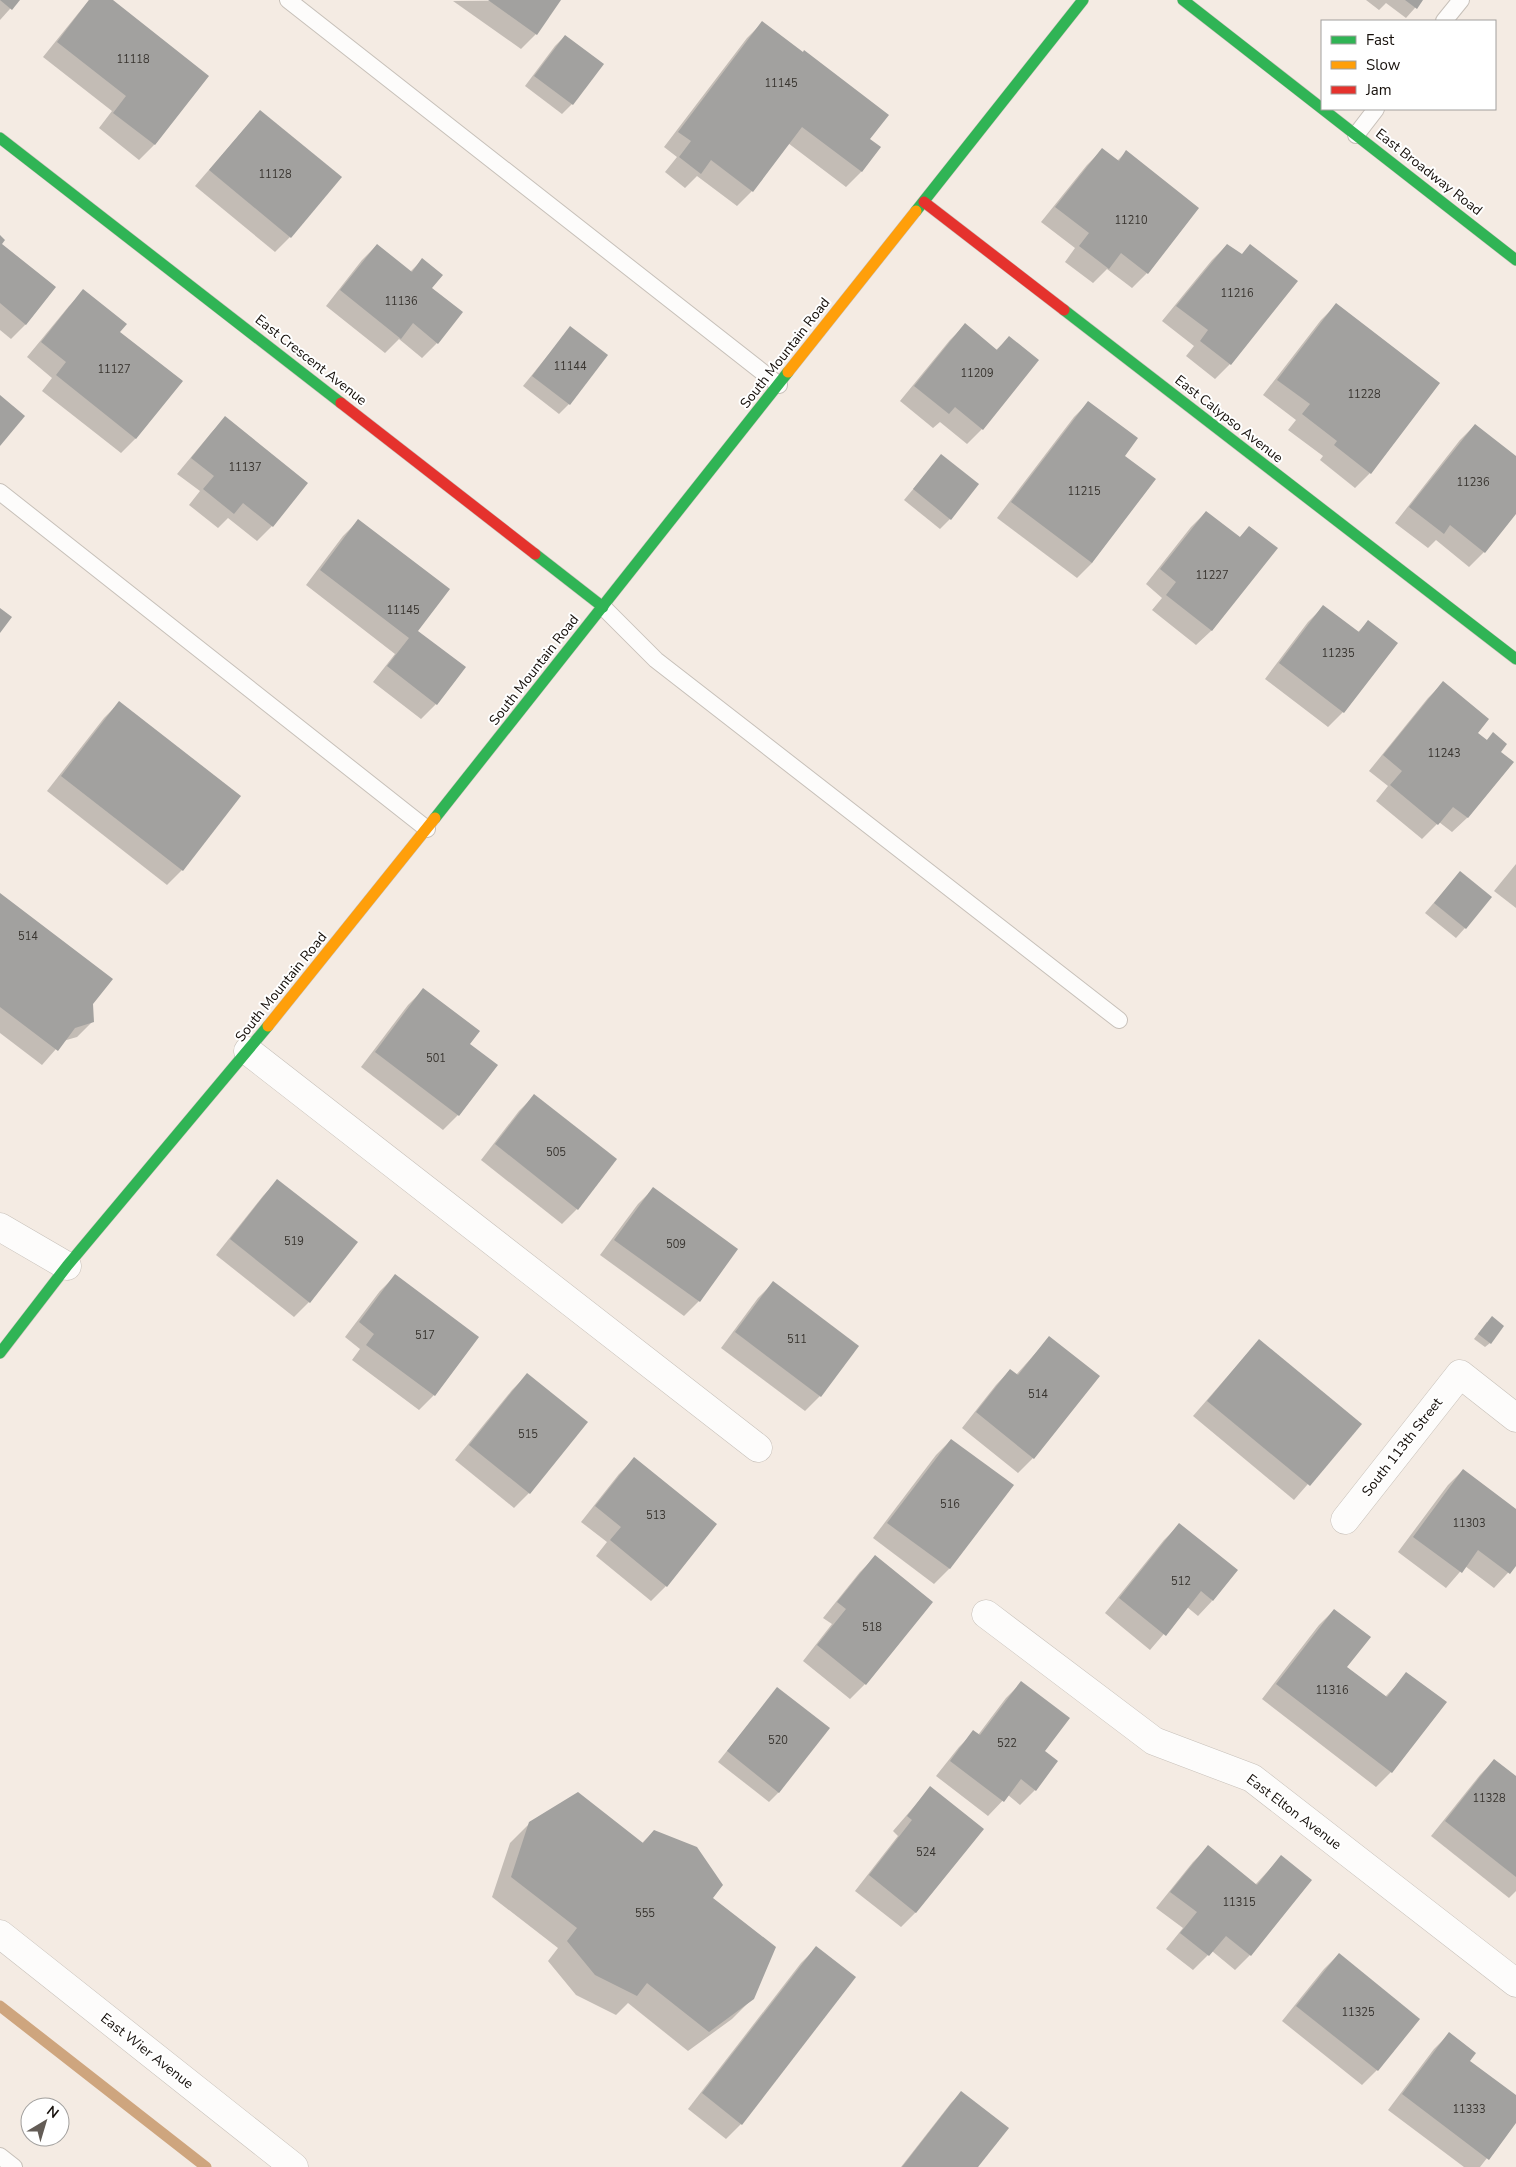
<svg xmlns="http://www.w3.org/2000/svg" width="1516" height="2167" font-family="'Nunito Sans',sans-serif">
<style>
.shadow{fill:#0003}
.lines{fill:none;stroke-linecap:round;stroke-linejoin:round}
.stream{stroke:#cea57e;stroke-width:11}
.building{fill:#a2a19f}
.lane-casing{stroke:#c7c0b9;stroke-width:18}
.street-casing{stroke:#c7c0b9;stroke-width:29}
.fast-casing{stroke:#c7c0b9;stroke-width:12}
.slow-casing{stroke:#c7c0b9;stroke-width:12}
.jam-casing{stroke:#c7c0b9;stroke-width:12}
.lane{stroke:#fdfcfb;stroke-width:16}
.street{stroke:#fdfcfb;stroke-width:28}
.fast{stroke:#30b455;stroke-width:11}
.slow{stroke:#ff9f0a;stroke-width:11}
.jam{stroke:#e5322d;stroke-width:11}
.labels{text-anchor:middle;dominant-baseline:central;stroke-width:4;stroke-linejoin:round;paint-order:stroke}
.number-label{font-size:11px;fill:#38342f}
.street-label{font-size:14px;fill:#150f0a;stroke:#fff}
</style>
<rect width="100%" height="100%" fill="#f4ebe3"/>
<!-- shadow -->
<g class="shadow">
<path d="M0 0H18L0 20Z"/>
<path d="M89 0H110L207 76 154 145 139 160 99 128 112 111 43 57Z"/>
<path d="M560 0 536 34 521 49 453 1Z"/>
<path d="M1366 0H1422L1406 18 1386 3 1379 10Z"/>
<path d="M762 23 868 139 879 147 861 172 846 187 788 143 752 191 737 206 697 176 685 188 665 172 677 157 664 147 747 38Z"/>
<path d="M565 36 572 104 562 114 525 86 555 46Z"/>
<path d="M260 111 290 237 275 252 195 186Z"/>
<path d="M1102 150 1117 161 1126 152 1147 273 1132 288 1107 269 1093 283 1065 262 1075 248 1041 222 1087 165Z"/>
<path d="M0 244 26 324 11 339 0 330Z"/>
<path d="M377 245 410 272 422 260 431 289 437 343 422 358 399 339 385 353 326 306 362 260Z"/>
<path d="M1227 245 1230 364 1215 379 1186 356 1194 346 1162 321 1212 260Z"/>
<path d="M84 291 119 332 136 438 121 453 42 391 52 378 27 357 69 306Z"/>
<path d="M1336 305 1370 473 1355 488 1320 460 1323 456 1288 430 1296 420 1263 395 1321 320Z"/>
<path d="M965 325 996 350 1009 338 982 429 967 444 940 422 933 428 900 401 950 340Z"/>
<path d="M570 328 569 404 559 414 523 386Z"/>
<path d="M1089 402 1123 456 1092 563 1077 578 997 518 1074 417Z"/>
<path d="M225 418 306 484 272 526 257 541 228 518 218 528 189 505 200 491 177 474 211 433Z"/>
<path d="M1475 425 1516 458V512L1484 552 1469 567 1436 540 1428 548 1395 523 1460 440Z"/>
<path d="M941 456 950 519 940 529 904 500Z"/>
<path d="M1206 512 1239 538 1250 527 1276 548 1211 631 1196 645 1152 610 1162 598 1146 584 1191 527Z"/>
<path d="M358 521 416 631 436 704 421 719 373 682 395 654 306 585 343 536Z"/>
<path d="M1323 607 1357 633 1368 622 1396 643 1343 712 1328 727 1265 679 1308 622Z"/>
<path d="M1443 683 1476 733 1486 741 1493 734 1499 752 1512 762 1467 818 1452 832 1439 822 1422 839 1376 801 1388 786 1369 771 1428 698Z"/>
<path d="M119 703 182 870 167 885 47 791 104 718Z"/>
<path d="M1516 864V908L1494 891Z"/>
<path d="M1460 872 1465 928 1456 938 1425 913Z"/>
<path d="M0 894 92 1004V1022L77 1037 63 1041 42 1065 0 1033Z"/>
<path d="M423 990 468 1044 458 1115 443 1130 361 1067 408 1005Z"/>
<path d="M534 1096 577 1209 562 1224 481 1160 519 1111Z"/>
<path d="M277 1181 309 1302 294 1317 216 1255 263 1196Z"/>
<path d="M653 1189 699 1301 684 1316 600 1255 638 1204Z"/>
<path d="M395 1276 434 1395 419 1410 352 1360 360 1349 345 1337 380 1291Z"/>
<path d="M773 1283 820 1396 805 1411 721 1348 758 1298Z"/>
<path d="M1487 1322 1490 1343 1485 1347 1474 1339Z"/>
<path d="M1049 1338 1033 1458 1018 1473 962 1428 996 1385 1010 1370 1016 1375Z"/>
<path d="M1259 1340 1360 1424 1294 1500 1193 1416Z"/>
<path d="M527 1375 529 1493 514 1508 455 1460 512 1390Z"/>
<path d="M951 1440 1012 1486 949 1569 934 1584 873 1538 936 1455Z"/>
<path d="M634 1459 666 1586 651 1601 596 1556 607 1542 581 1522 619 1474Z"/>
<path d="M1463 1470 1516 1510V1564L1494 1588 1465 1566 1446 1588 1398 1552 1448 1485Z"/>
<path d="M1179 1525 1212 1601 1198 1616 1187 1607 1150 1650 1105 1613 1164 1540Z"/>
<path d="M875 1557 865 1684 850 1699 803 1661 832 1624 823 1618 860 1572Z"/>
<path d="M1334 1610 1346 1667 1385 1697 1407 1674 1391 1772 1376 1787 1262 1699 1319 1625Z"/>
<path d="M1021 1683 1043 1752 1035 1790 1020 1805 1008 1795 988 1816 936 1776 959 1747 974 1732 978 1735 1006 1698Z"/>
<path d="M777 1689 779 1792 769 1802 718 1762Z"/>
<path d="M1494 1760 1516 1778V1891L1509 1898 1431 1836 1480 1775Z"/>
<path d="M930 1788 916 1912 901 1927 855 1891 898 1836 893 1831Z"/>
<path d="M530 1823 642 1843 654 1831 711 1898 753 1998 732 2019 688 2051 628 2003 616 2015 576 1995 548 1961 558 1948 492 1897 510 1843Z"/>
<path d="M1208 1847 1255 1885 1281 1857 1250 1955 1235 1970 1212 1951 1193 1970 1166 1949 1183 1928 1156 1908 1193 1862Z"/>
<path d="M816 1948 741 2124 726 2139 688 2109 801 1963Z"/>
<path d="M1339 1954 1418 2019 1377 2070 1362 2085 1282 2021 1324 1969Z"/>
<path d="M1449 2034 1468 2061 1516 2097V2121L1480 2167H1464L1388 2110 1434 2049Z"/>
<path d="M961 2093 977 2167H901L951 2103Z"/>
</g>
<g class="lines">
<!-- stream -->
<path class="stream" d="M0 2006 206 2167"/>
</g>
<!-- building -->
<g class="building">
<path d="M0 0H20L12 10Z"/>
<path d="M89 0H113L209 76 155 145 113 113 126 96 57 42Z"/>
<path d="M488 0H561L537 35Z"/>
<path d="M1405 0H1423L1417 9Z"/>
<path d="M762 21 803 52 804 50 889 115 870 139 881 147 862 172 802 127 753 192 711 160 701 174 679 157 691 141 678 132Z"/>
<path d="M565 35 604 64 573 105 534 76Z"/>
<path d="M260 110 342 177 291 238 209 170Z"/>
<path d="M1102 148 1119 161 1126 150 1199 208 1148 274 1121 253 1109 269 1079 246 1089 233 1055 207Z"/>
<path d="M0 235 5 240 2 244 56 287 26 325 0 303Z"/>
<path d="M377 244 412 272 422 258 443 275 432 288 463 312 438 344 413 323 401 339 340 290Z"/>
<path d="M1227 244 1242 254 1250 244 1298 281 1231 365 1200 341 1208 330 1176 306Z"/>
<path d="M83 289 127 324 120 332 183 381 136 439 56 375 66 362 41 342Z"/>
<path d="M1336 303 1440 383 1371 474 1334 445 1337 441 1302 414 1310 404 1277 380Z"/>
<path d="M965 323 997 350 1009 336 1039 360 983 430 955 407 949 414 914 386Z"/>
<path d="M570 326 608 355 570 405 532 376Z"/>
<path d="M0 395 25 416 0 446Z"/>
<path d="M1088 401 1138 438 1125 456 1156 479 1092 563 1011 502Z"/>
<path d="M225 416 308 483 273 527 243 503 234 514 203 489 214 476 191 458Z"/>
<path d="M1475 424 1516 456V514L1485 553 1450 525 1444 534 1409 507Z"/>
<path d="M941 454 979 484 951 520 913 489Z"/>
<path d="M1206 511 1240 537 1249 526 1278 548 1212 631 1166 595 1176 582 1160 569Z"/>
<path d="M358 519 450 589 418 631 466 667 437 705 387 666 409 638 320 570Z"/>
<path d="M1323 605 1359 632 1368 620 1398 643 1344 713 1279 663Z"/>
<path d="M0 608 12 617 0 633Z"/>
<path d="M1443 681 1489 719 1478 733 1487 740 1493 732 1507 744 1501 752 1514 762 1468 818 1453 807 1438 825 1390 785 1402 771 1383 755Z"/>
<path d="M119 701 241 796 183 871 61 776Z"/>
<path d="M1460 871 1492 897 1466 929 1434 903Z"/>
<path d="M0 893 113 979 93 1004 94 1022 75 1028 58 1051 0 1007Z"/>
<path d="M423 988 480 1031 470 1044 498 1065 459 1116 375 1052Z"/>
<path d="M534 1094 617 1159 578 1210 495 1144Z"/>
<path d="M277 1179 358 1242 310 1303 230 1239Z"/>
<path d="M653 1187 738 1249 700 1302 614 1240Z"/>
<path d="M395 1274 479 1337 435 1396 366 1345 374 1334 359 1322Z"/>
<path d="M773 1281 859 1346 821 1397 735 1332Z"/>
<path d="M1492 1316 1504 1326 1491 1344 1478 1334Z"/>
<path d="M1049 1336 1100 1376 1034 1459 976 1412 1010 1369 1018 1375Z"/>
<path d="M1259 1339 1362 1424 1310 1486 1207 1401Z"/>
<path d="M527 1373 588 1422 530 1494 469 1445Z"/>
<path d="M951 1439 1014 1485 950 1569 887 1523Z"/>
<path d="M634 1457 717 1524 667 1587 610 1540 621 1527 595 1506Z"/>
<path d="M1463 1469 1516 1509V1566L1510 1574 1478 1550 1462 1573 1413 1537Z"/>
<path d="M1179 1523 1238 1570 1213 1601 1201 1591 1166 1636 1119 1598Z"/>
<path d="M875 1555 933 1602 866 1685 817 1645 846 1609 837 1602Z"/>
<path d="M1334 1609 1371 1637 1347 1667 1387 1697 1406 1672 1447 1702 1392 1773 1276 1684Z"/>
<path d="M1021 1681 1070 1718 1045 1751 1058 1761 1036 1791 1021 1779 1004 1802 950 1761 973 1730 980 1735Z"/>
<path d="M777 1687 830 1728 779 1793 727 1751Z"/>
<path d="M1494 1759 1516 1776V1877L1445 1821Z"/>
<path d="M930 1786 984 1829 916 1913 869 1875 912 1820 907 1816Z"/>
<path d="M578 1792 643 1843 654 1830 697 1847 723 1885 713 1898 776 1947 754 1999 709 2032 647 1983 637 1996 595 1975 567 1941 577 1928 511 1877 529 1822Z"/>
<path d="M1208 1845 1257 1885 1281 1855 1312 1880 1251 1956 1226 1936 1209 1956 1180 1933 1197 1912 1170 1892Z"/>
<path d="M816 1946 856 1977 742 2125 702 2093Z"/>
<path d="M1339 1953 1420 2019 1378 2071 1296 2006Z"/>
<path d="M1449 2032 1476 2053 1470 2061 1516 2095V2123L1489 2160 1402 2094Z"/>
<path d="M961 2091 1009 2128 978 2167H902Z"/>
</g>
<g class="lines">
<defs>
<g id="lane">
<path d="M288 0 779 385"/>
<path d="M1444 21 1461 0"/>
<path d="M1356 135 1376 109"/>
<path d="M0 492 427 829"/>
<path d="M603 607 656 660 1119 1020"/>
<path d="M0 2156 14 2167"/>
</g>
<g id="street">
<path d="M248 1051 758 1448"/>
<path d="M0 1227 67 1266"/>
<path d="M1345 1520 1460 1374 1516 1418"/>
<path d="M986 1614 1154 1741 1252 1778 1516 1983"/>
<path d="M0 1934 294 2167"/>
</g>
<g id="fast">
<path d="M1183 0 1516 260"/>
<path d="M0 138 341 403"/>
<path d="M916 211 1083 0"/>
<path d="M1064 310 1516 659"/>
<path d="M535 554 603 607"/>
<path d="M435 818 788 372"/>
<path d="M0 1353 67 1266 268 1026"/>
</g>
<g id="slow">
<path d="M788 372 916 211"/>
<path d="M268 1026 435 818"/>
</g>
<g id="jam">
<path d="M924 202 1064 310"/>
<path d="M341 403 535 554"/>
</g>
</defs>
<!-- lane casing -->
<use href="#lane" class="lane-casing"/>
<!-- street casing -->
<use href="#street" class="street-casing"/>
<!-- fast casing -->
<use href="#fast" class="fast-casing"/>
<!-- slow casing -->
<use href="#slow" class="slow-casing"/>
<!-- jam casing -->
<use href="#jam" class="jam-casing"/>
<!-- lane -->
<use href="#lane" class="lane"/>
<!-- street -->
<use href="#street" class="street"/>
<!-- fast -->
<use href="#fast" class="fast"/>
<!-- slow -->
<use href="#slow" class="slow"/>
<!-- jam -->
<use href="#jam" class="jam"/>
</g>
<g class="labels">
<!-- number labels -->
<g class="number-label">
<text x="133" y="59">11118</text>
<text x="781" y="83">11145</text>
<text x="275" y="174">11128</text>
<text x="1131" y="220">11210</text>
<text x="1237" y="293">11216</text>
<text x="401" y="301">11136</text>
<text x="570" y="366">11144</text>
<text x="114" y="369">11127</text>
<text x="977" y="373">11209</text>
<text x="1364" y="394">11228</text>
<text x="245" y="467">11137</text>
<text x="1473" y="482">11236</text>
<text x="1084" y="491">11215</text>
<text x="1212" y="575">11227</text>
<text x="403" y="610">11145</text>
<text x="1338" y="653">11235</text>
<text x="1444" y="753">11243</text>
<text x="28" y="936">514</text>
<text x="436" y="1058">501</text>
<text x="556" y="1152">505</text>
<text x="294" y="1241">519</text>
<text x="676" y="1244">509</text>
<text x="425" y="1335">517</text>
<text x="797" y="1339">511</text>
<text x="1038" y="1394">514</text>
<text x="528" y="1434">515</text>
<text x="950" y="1504">516</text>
<text x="656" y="1515">513</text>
<text x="1469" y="1523">11303</text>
<text x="1181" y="1581">512</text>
<text x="872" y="1627">518</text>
<text x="1332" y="1690">11316</text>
<text x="778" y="1740">520</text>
<text x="1007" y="1743">522</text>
<text x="1489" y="1798">11328</text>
<text x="926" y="1852">524</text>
<text x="1239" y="1902">11315</text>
<text x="645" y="1913">555</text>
<text x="1358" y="2012">11325</text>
<text x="1469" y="2109">11333</text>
</g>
<!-- street labels -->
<g class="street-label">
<text transform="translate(1429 172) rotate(38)">East Broadway Road</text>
<text transform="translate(785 353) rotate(-52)">South Mountain Road</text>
<text transform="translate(311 360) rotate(38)">East Crescent Avenue</text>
<text transform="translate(1229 419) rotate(38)">East Calypso Avenue</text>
<text transform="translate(534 670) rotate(-52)">South Mountain Road</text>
<text transform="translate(281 987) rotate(-51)">South Mountain Road</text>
<text transform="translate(1402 1447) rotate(-52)">South 113th Street</text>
<text transform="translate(1294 1812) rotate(37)">East Elton Avenue</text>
<text transform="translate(147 2051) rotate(38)">East Wier Avenue</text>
</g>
</g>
<!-- legend -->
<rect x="1321" y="20" width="175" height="90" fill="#ffffff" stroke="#a19f9d"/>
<rect x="1331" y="36" width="25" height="8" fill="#30b455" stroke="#a19f9d"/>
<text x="1366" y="45" font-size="15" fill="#150f0a">Fast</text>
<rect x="1331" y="61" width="25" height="8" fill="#ff9f0a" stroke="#a19f9d"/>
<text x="1366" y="70" font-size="15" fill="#150f0a">Slow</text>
<rect x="1331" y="86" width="25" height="8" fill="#e5322d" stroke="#a19f9d"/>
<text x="1366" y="95" font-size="15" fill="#150f0a">Jam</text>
<!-- north arrow -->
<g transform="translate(45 2122) rotate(38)"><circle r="24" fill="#ffffff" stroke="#a19f9d"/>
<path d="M0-4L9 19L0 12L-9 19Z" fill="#635c56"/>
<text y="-8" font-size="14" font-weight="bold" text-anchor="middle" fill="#150f0a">N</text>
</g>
</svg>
